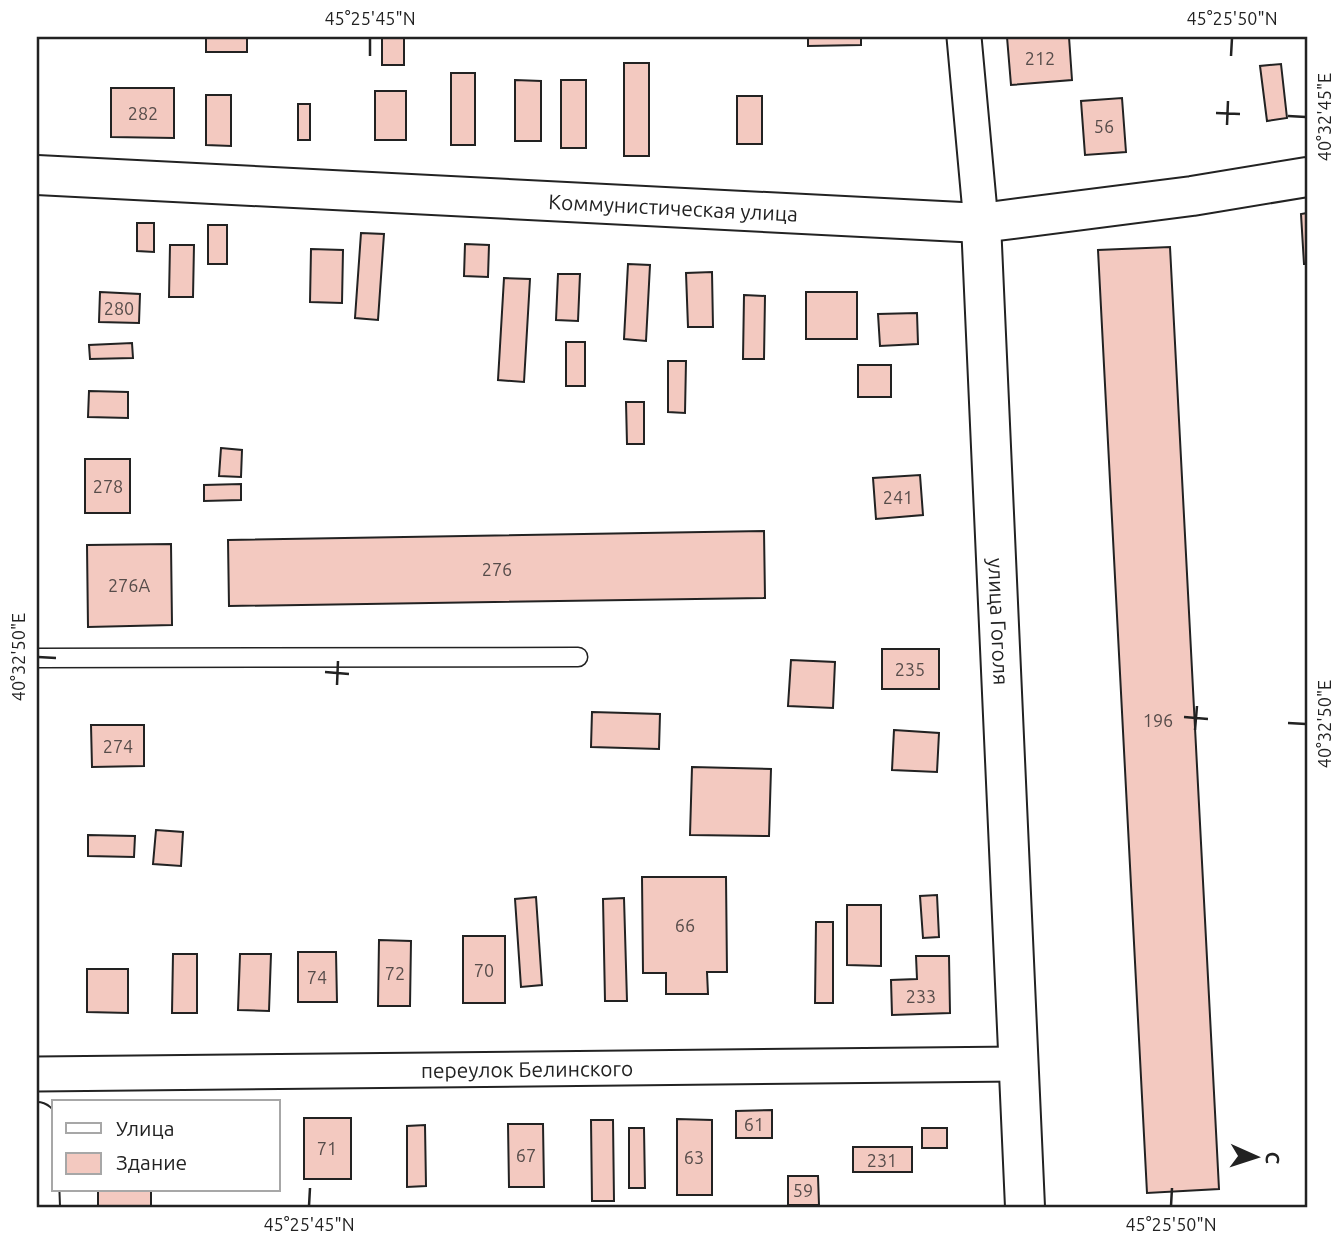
<svg xmlns="http://www.w3.org/2000/svg" width="1344" height="1244" font-family="Ubuntu,sans-serif">
<style>
.building{fill:#f3c9c0;stroke:#222;stroke-width:2}
.lines{fill:none;stroke-linecap:round;stroke-linejoin:round}
.service-casing{stroke:#222;stroke-width:21}
.minor-casing{stroke:#222;stroke-width:37}
.tertiary-casing{stroke:#222;stroke-width:42}
.service{stroke:#fff;stroke-width:18}
.minor{stroke:#fff;stroke-width:33}
.tertiary{stroke:#fff;stroke-width:38}
.ticks{fill:none;stroke:#222;stroke-width:2.5}
.labels{text-anchor:middle;dominant-baseline:central;stroke-width:5;stroke-linejoin:round;paint-order:stroke}
.number-label{font-size:18px;fill:#564c4a}
.street-label{font-size:21px;fill:#222;stroke:#fff}
.neatline{fill:none;stroke:#222;stroke-width:2.5}
.ticks-label{font-size:18px;text-anchor:middle;fill:#222}
</style>
<rect width="100%" height="100%" fill="#fff"/>
<!-- building -->
<g class="building">
<rect x="206" y="37" width="41" height="15"/>
<rect x="382" y="37" width="22" height="28"/>
<path d="M808 37H861V45L808 46Z"/>
<path d="M1007 37H1069L1072 80 1011 85Z"/>
<rect x="624" y="63" width="25" height="93"/>
<path d="M1281 64 1287 118 1267 121 1260 66Z"/>
<rect x="451" y="73" width="24" height="72"/>
<path d="M515 80 541 81V141H515Z"/>
<rect x="561" y="80" width="25" height="68"/>
<path d="M111 88H174V138L111 137Z"/>
<rect x="375" y="91" width="31" height="49"/>
<path d="M206 95H231V146L206 145Z"/>
<rect x="737" y="96" width="25" height="48"/>
<path d="M1122 98 1126 152 1085 155 1081 101Z"/>
<rect x="298" y="104" width="12" height="36"/>
<path d="M1307 213V264H1304L1301 214Z"/>
<path d="M137 223H154V252L137 251Z"/>
<rect x="208" y="225" width="19" height="39"/>
<path d="M361 233 384 234 378 320 355 318Z"/>
<path d="M465 244 489 245 488 277 464 276Z"/>
<path d="M170 245H194L193 297H169Z"/>
<path d="M1170 247 1219 1189 1147 1193 1098 250Z"/>
<path d="M311 249 343 250 342 303 310 302Z"/>
<path d="M628 264 650 265 646 341 624 339Z"/>
<path d="M712 272 713 327H688L686 273Z"/>
<path d="M558 274H580L578 321 556 320Z"/>
<path d="M504 278 530 279 524 382 498 380Z"/>
<path d="M100 292 140 294 139 323 99 322Z"/>
<rect x="806" y="292" width="51" height="47"/>
<path d="M744 295 765 296 764 359H743Z"/>
<path d="M917 313 918 344 880 346 878 314Z"/>
<rect x="566" y="342" width="19" height="44"/>
<path d="M132 343 133 358 90 359 89 345Z"/>
<path d="M668 361H686L685 413 668 412Z"/>
<rect x="858" y="365" width="33" height="32"/>
<path d="M89 391 128 392V418L88 417Z"/>
<path d="M626 402H644V444H627Z"/>
<path d="M221 448 242 450 241 477 219 476Z"/>
<rect x="85" y="459" width="45" height="54"/>
<path d="M920 475 923 515 876 519 873 478Z"/>
<path d="M241 484V500L204 501V485Z"/>
<path d="M764 531 765 598 229 606 228 540Z"/>
<path d="M171 544 172 625 88 627 87 545Z"/>
<rect x="882" y="649" width="57" height="40"/>
<path d="M791 660 835 662 833 708 788 706Z"/>
<path d="M592 712 660 714 659 749 591 747Z"/>
<path d="M91 725H144V766L92 767Z"/>
<path d="M894 730 939 733 937 772 892 770Z"/>
<path d="M692 767 771 769 769 836 690 835Z"/>
<path d="M156 830 183 832 181 866 153 864Z"/>
<path d="M88 835 135 836 134 857 88 856Z"/>
<path d="M642 877H726L727 972H707L708 994H666V973H643Z"/>
<path d="M937 895 939 937 923 938 920 896Z"/>
<path d="M536 897 542 985 521 987 515 899Z"/>
<path d="M624 898 627 1001H605L603 899Z"/>
<path d="M847 905H881V966L847 965Z"/>
<path d="M816 922H833V1003H815Z"/>
<rect x="463" y="936" width="42" height="67"/>
<path d="M379 940 411 941 410 1006H378Z"/>
<path d="M298 952H336L337 1002H298Z"/>
<path d="M173 954H197V1013H172Z"/>
<path d="M240 954H271L269 1011 238 1010Z"/>
<path d="M916 956H949L950 1013 892 1015 891 980 917 979Z"/>
<path d="M87 969H128V1013L87 1012Z"/>
<path d="M772 1110V1138H736V1111Z"/>
<rect x="304" y="1118" width="47" height="61"/>
<path d="M677 1119 712 1120V1195H677Z"/>
<path d="M591 1120H613L614 1201H592Z"/>
<path d="M508 1124H543L544 1187H509Z"/>
<path d="M425 1125 426 1186 407 1187V1126Z"/>
<path d="M629 1128H644L645 1188H629Z"/>
<rect x="922" y="1128" width="25" height="20"/>
<rect x="853" y="1147" width="59" height="25"/>
<path d="M788 1176H818L819 1205H788Z"/>
<rect x="98" y="1190" width="53" height="17"/>
</g>
<g class="lines">
<defs>
<path id="service" d="M37 658 578 657"/>
<g id="minor">
<path d="M964 37 981 223"/>
<path id="s1" d="M37 1074 1019 1064"/>
</g>
<g id="tertiary">
<path id="s2" d="M37 175 981 223 1192 196 1307 177"/>
<path id="s3" d="M981 223 1025 1207"/>
<path d="M37 1122 40 1207"/>
</g>
</defs>
<!-- service casing -->
<use href="#service" class="service-casing"/>
<!-- minor casing -->
<use href="#minor" class="minor-casing"/>
<!-- tertiary casing -->
<use href="#tertiary" class="tertiary-casing"/>
<!-- service -->
<use href="#service" class="service"/>
<!-- minor -->
<use href="#minor" class="minor"/>
<!-- tertiary -->
<use href="#tertiary" class="tertiary"/>
</g>
<!-- ticks -->
<path class="ticks" d="M370 56V38M1231 56 1232 38M1216 113 1240 114M1288 116 1306 117M1227 125 1228 101M38 657 56 658M325 672 349 674M337 685 338 661M1184 717 1208 719M1288 723 1306 724M1195 730 1197 706M309 1206 310 1188M1171 1206 1172 1188"/>
<g class="labels">
<!-- number labels -->
<g class="number-label">
<text x="1040" y="58">212</text>
<text x="143" y="113">282</text>
<text x="1104" y="126">56</text>
<text x="119" y="308">280</text>
<text x="108" y="486">278</text>
<text x="898" y="497">241</text>
<text x="497" y="569">276</text>
<text x="129" y="585">276А</text>
<text x="910" y="669">235</text>
<text x="1158" y="720">196</text>
<text x="118" y="746">274</text>
<text x="685" y="925">66</text>
<text x="484" y="970">70</text>
<text x="395" y="973">72</text>
<text x="317" y="977">74</text>
<text x="921" y="996">233</text>
<text x="754" y="1124">61</text>
<text x="327" y="1148">71</text>
<text x="526" y="1155">67</text>
<text x="694" y="1157">63</text>
<text x="882" y="1160">231</text>
<text x="803" y="1190">59</text>
</g>
<!-- street labels -->
<g class="street-label">
<text stroke="none"><textPath href="#s2" startOffset="637">Коммунистическая улица</textPath></text>
<text stroke="none"><textPath href="#s3" startOffset="399">улица Гоголя</textPath></text>
<text stroke="none"><textPath href="#s1" startOffset="490">переулок Белинского</textPath></text>
</g>
</g>
<!-- border -->
<rect width="1344" height="1244" fill="none" stroke="#ffffff" stroke-width="77"/>
<!-- legend -->
<rect x="52" y="1100" width="228" height="91" fill="#ffffff" stroke="#a7a7a7" stroke-width="2"/>
<rect x="66" y="1123" width="35" height="10" fill="#ffffff" stroke="#a7a7a7" stroke-width="2"/>
<text x="116" y="1136" font-size="21" fill="#222222">Улица</text>
<rect x="66" y="1153" width="35" height="21" fill="#f3c9c0" stroke="#a7a7a7" stroke-width="2"/>
<text x="116" y="1170" font-size="21" fill="#222222">Здание</text>
<!-- north arrow -->
<g transform="translate(1256 1157) rotate(93)" stroke="#ffffff" stroke-width="5" paint-order="stroke">
<path d="M0-5L12 26L0 18L-12 26Z" fill="#222222"/>
<text y="-10" font-size="19" font-weight="bold" text-anchor="middle" fill="#222222">С</text>
</g>
<rect x="38" y="38" width="1268" height="1168" class="neatline"/>
<g class="ticks-label">
<text x="370" y="25">45°25'45"N</text>
<text x="1232" y="25">45°25'50"N</text>
<text transform="translate(1325 117) rotate(-90)" y="6">40°32'45"E</text>
<text transform="translate(19 657) rotate(-90)" y="6">40°32'50"E</text>
<text transform="translate(1325 724) rotate(-90)" y="6">40°32'50"E</text>
<text x="309" y="1231">45°25'45"N</text>
<text x="1171" y="1231">45°25'50"N</text>
</g>
</svg>
